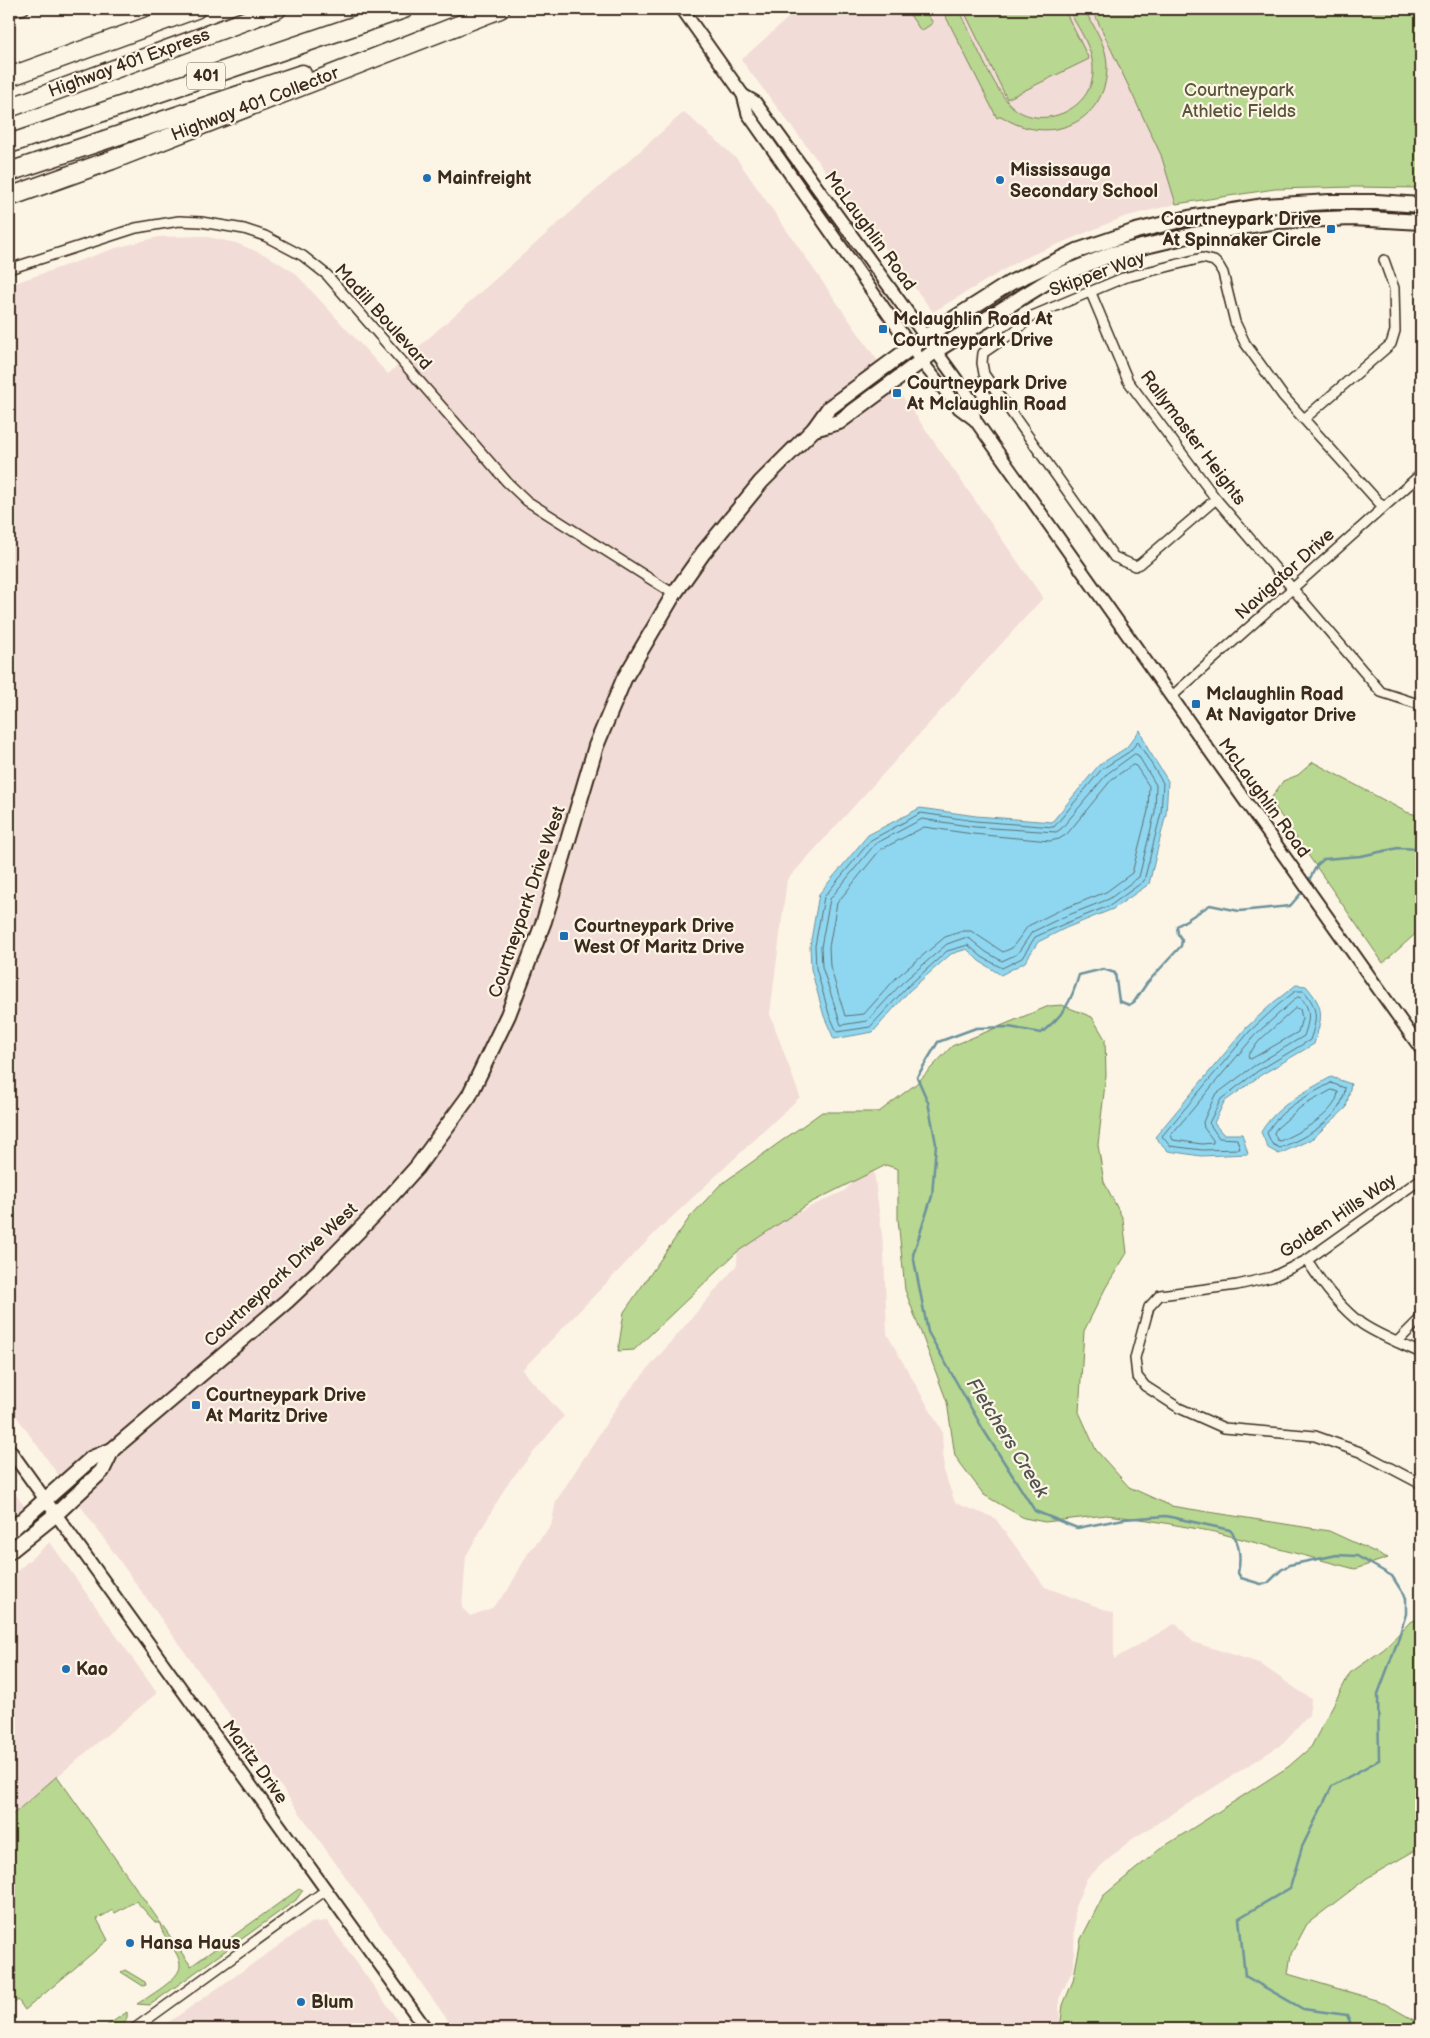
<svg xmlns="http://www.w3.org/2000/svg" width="1430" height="2038" font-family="'Balsamiq Sans',sans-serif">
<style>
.built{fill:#f2dcd7}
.green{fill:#b8d790;stroke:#7a8057}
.water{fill:#8fd7f0;stroke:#6d929c}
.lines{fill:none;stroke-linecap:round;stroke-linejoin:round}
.shore{stroke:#5d6f72;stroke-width:1}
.stream{stroke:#6d929c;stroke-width:2.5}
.minor-casing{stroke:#3b2a1e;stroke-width:12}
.tertiary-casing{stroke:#3b2a1e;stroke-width:15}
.secondary-casing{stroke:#3b2a1e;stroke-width:18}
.motorway-casing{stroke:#3b2a1e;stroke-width:21}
.minor{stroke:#fcf5e5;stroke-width:9}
.tertiary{stroke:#fcf5e5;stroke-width:11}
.secondary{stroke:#fcf5e5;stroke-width:14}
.motorway{stroke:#fcf5e5;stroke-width:18}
.poi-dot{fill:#1f6fb2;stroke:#fcf5e5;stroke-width:2}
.labels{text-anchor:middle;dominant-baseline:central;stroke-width:4.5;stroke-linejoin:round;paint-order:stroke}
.shield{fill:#fcf5e5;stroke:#75675a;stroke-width:1}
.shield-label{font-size:16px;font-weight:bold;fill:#3b2a1e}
.street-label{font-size:18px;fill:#3b2a1e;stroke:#fcf5e5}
.park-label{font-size:18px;fill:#5a553a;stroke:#fcf5e5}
.poi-label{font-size:18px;font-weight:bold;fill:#3b2a1e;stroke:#fcf5e5;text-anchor:start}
.water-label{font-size:19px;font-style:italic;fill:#505552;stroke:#fcf5e5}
</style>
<rect width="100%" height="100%" fill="#fcf5e5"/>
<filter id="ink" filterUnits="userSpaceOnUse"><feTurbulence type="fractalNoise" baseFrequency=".02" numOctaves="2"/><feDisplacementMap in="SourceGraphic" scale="10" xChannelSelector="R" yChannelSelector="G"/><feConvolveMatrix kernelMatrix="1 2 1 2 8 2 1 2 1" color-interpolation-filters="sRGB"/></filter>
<g filter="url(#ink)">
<!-- built -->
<g class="built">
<path d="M798 9H1092L1161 155 1176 204 1124 217 1022 259 933 312 741 60Z"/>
<path d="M1413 9H1421V36Z"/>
<path d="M684 112 737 159 1043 598 787 880 770 1014 800 1097 656 1232 522 1370 564 1416 508 1483 466 1556 462 1608 470 1616 492 1608 508 1590 528 1553 551 1526 556 1501 622 1399 737 1265 738 1240 844 1191 873 1163 884 1251 887 1334 942 1431 944 1471 955 1503 995 1518 1045 1587 1114 1613V1659L1176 1623 1193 1642 1259 1663 1311 1699 1309 1715 1284 1743 1131 1840 1087 1878 1075 1907 1074 1967 1059 1999 1060 2029H454L9 1406V285L116 248 158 237 203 236 236 243 268 256 295 273 388 374Z"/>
<path d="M9 1485 24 1506 9 1519Z"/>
<path d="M50 1542 157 1693 10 1816 9 1814V1578Z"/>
<path d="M327 1921 404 2029H159L311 1923Z"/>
</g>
<!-- green -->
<g class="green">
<path d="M906 9H924L933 23 921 31Z"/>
<path d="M942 9H959C971 33 995 94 1014 108 1043 131 1092 109 1093 72 1094 49 1078 28 1068 9H1084C1094 27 1107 45 1107 66 1107 124 1047 147 1001 116L997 118Z"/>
<path d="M963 9H1064L1089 59 1007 99Z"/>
<path d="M1092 9H1413L1421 36V188L1354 187 1275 189 1176 204 1161 155Z"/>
<path d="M1313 762 1406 812 1421 816V929L1383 963 1270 800 1283 781 1298 775Z"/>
<path d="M1062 1005 1092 1017 1105 1039 1106 1075 1098 1145 1104 1182 1123 1219 1127 1253 1106 1287 1084 1331 1079 1412 1096 1450 1129 1487 1171 1506 1329 1531 1388 1558 1355 1569 1215 1532 1148 1520 1106 1515 1045 1522 1024 1518 984 1495 955 1456 947 1402 905 1290 898 1219V1169L886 1165 810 1203 737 1252 634 1350 618 1351 624 1312 690 1217 720 1185 822 1112H879L916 1084 952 1046 1049 1006Z"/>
<path d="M1421 1618V1847L1367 1878 1307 1924 1291 1954 1288 1974 1380 2001 1421 2024V2029H1060L1063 2005 1073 1981 1081 1939 1103 1896 1160 1849 1288 1767 1311 1747 1350 1673 1384 1649 1410 1622Z"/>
<path d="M57 1776 191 1966 299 1889 303 1890 296 1900 150 2005 137 2004C148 1997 180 1979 180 1966 180 1959 176 1953 173 1948 168 1939 162 1934 160 1924L155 1922 136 1901 115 1913 113 1910 97 1919 108 1940 25 2010 18 2000 9 2007V1814L11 1816Z"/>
<path d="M125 1970 145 1982 146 1985 143 1986 121 1972Z"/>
<path d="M127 2012C129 2028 114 2029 102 2029Z"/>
</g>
<!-- water -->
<g class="water">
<path d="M1140 730 1148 749 1168 781 1166 814 1149 884 1113 909 1066 928 1038 942 1025 962 1001 975 979 961 967 949 951 954 909 991 873 1032 834 1039 824 1016 811 969 810 946 819 894 868 835 920 808 976 816 1052 822 1099 765 1126 748Z"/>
<path d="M1296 985 1306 986C1326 1009 1322 1017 1314 1044L1261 1075 1224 1102 1214 1123 1223 1134H1242L1248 1154 1201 1156 1168 1151 1155 1137 1246 1028 1274 1002Z"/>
<path d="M1331 1077 1351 1084 1346 1108 1312 1139 1279 1154 1268 1148 1261 1132C1277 1105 1305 1092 1331 1077Z"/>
</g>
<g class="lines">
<!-- shore -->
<g class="shore">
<path d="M1138 742 1163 783 1161 813 1144 881 1111 905 1064 924 1035 937 1022 958 1002 968 982 957 968 945 947 951 906 988 870 1027 837 1032 829 1014 816 968 815 946 824 897 871 840 921 813 975 821 1054 827 1102 769 1129 752Z"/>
<path d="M1135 754 1138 755 1156 785 1155 812 1139 877 1109 899 1061 918 1032 932 1017 954 1002 961 986 952 970 939 964 938 947 944 902 983 867 1021 841 1025 822 967 821 947 830 899 875 844 922 819 975 827 1056 832 1061 829 1107 774Z"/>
<path d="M1133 765 1136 766 1149 786 1148 811 1132 873 1106 892 1058 911 1028 926 1012 948 1003 952 971 931H963L945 937 897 977 864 1014 845 1016 830 966 829 947 837 903 880 850 924 827 973 834 1050 841 1059 839 1067 834 1112 779Z"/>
<path d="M1296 991H1304C1319 1009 1317 1020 1310 1040L1258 1071 1221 1099 1209 1123 1219 1138 1237 1139 1240 1149 1202 1150 1170 1146 1162 1136 1250 1031 1277 1006Z"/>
<path d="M1298 997 1301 998C1312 1010 1309 1021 1304 1036L1254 1066 1215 1095 1203 1122 1204 1128 1213 1140V1143L1202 1144 1173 1140 1171 1135 1255 1035Z"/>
<path d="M1296 1008 1300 1009 1302 1018 1298 1032 1251 1059 1249 1058 1248 1055 1260 1040Z"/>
<path d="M1331 1083 1345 1088C1343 1119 1306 1137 1280 1148L1272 1144 1267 1133C1279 1109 1309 1095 1331 1083Z"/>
<path d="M1332 1090 1338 1092C1336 1115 1299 1132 1280 1141L1277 1140 1274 1133 1276 1129 1301 1107Z"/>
</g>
<!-- stream -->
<g class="stream">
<path d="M1307 884 1317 865 1324 859 1361 856 1398 848 1421 849"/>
<path d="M1303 891 1290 906 1239 911 1210 905 1177 926 1178 934 1182 940 1181 946 1147 983 1134 1002 1129 1005 1119 1001 1115 973 1103 969 1079 975C1071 1002 1064 1015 1041 1033L1009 1027 976 1028 938 1042 917 1077 928 1102 936 1144 932 1196 913 1255 928 1332 983 1429 1035 1511 1077 1528 1124 1519 1166 1516 1230 1530C1240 1541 1241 1559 1238 1573L1241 1578 1261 1584 1268 1583 1281 1570 1289 1565 1337 1555 1357 1556 1392 1576 1406 1598V1614L1397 1643 1378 1694 1379 1760 1332 1786 1302 1847 1290 1888 1239 1918 1245 1976 1303 2009 1347 2015 1353 2029"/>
</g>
<defs>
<g id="minor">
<path d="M9 12 24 9"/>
<path d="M9 269 136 228 179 221 201 222 244 229 265 236 303 256 327 275 507 482 527 501 674 594"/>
<path d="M1091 293 1128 381 1216 499 1381 692 1421 705"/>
<path d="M1304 419 1391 344 1395 331 1394 288 1384 260"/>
<path d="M1216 499 1140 564 1135 566 1114 557 984 374 982 363 983 353 1018 329 1030 317 1123 278 1202 258 1214 261 1219 266 1223 273 1235 322 1245 343 1283 396 1383 507"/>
<path d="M1171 697 1421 474"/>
<path d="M1421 1179 1307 1260 1272 1277 1237 1285 1160 1295 1149 1307 1135 1358 1137 1376 1145 1386 1179 1408 1224 1428 1315 1436 1360 1452 1421 1484"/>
<path d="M1307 1260C1322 1284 1339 1307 1362 1324 1380 1336 1402 1344 1421 1353"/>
<path d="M1397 1342 1421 1318"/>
<path d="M134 2029 326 1890"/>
</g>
<g id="tertiary">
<path d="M682 9 743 95 748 114 921 361 959 408 975 420 1421 1049"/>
<path d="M743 95 755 102 972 401 975 420"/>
<path d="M9 1449 426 2029"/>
</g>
<g id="secondary">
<path d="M814 429 839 422 935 351 1053 278 1112 254 1192 235 1278 221 1352 218 1421 222"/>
<path d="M9 1532 92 1458 112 1450 287 1301 325 1265 374 1215 417 1167 469 1096 508 1015 544 921 596 746 624 679 674 594 703 553 761 482 814 429 829 408 925 337 1010 283 1077 251 1136 231 1189 218 1264 206 1329 202H1377L1421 205"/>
<path d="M9 1552 55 1515 102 1471 112 1450"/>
</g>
<g id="motorway">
<path d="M9 77 196 9"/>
<path d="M9 108 277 9"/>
<path d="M9 144 404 9"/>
<path d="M9 172 302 74"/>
<path d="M9 197 112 160 500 9"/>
</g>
</defs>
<!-- minor casing -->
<use href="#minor" class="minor-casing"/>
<!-- tertiary casing -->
<use href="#tertiary" class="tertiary-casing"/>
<!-- secondary casing -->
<use href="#secondary" class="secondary-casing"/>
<!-- motorway casing -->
<use href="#motorway" class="motorway-casing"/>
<!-- minor -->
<use href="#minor" class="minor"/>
<!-- tertiary -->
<use href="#tertiary" class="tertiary"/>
<!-- secondary -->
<use href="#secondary" class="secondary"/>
<!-- motorway -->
<use href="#motorway" class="motorway"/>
</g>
</g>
<!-- markers -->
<g class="poi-dot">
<circle cx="427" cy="178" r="5"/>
<circle cx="1000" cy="180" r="5"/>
<rect x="1326" y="224" width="10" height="10" rx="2.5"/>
<rect x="878" y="324" width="10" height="10" rx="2.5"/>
<rect x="892" y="388" width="10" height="10" rx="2.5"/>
<rect x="1191" y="699" width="10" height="10" rx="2.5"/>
<rect x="559" y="931" width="10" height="10" rx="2.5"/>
<rect x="191" y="1400" width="10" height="10" rx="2.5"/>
<circle cx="66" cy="1669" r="5"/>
<circle cx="130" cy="1943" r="5"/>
<circle cx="301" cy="2002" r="5"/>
</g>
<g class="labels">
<!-- shield labels -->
<rect class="shield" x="187" y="62.5" width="38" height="27" rx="4"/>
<g class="shield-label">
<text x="206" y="76">401</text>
</g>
<!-- street labels -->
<g class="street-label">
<text transform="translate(129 63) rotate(-20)">Highway 401 Express</text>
<text transform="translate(255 104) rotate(-21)">Highway 401 Collector</text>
<text transform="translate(870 231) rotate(54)">McLaughlin Road</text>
<text transform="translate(1097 274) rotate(-20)">Skipper Way</text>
<text transform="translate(383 317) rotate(48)">Madill Boulevard</text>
<text transform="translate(1193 438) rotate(53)">Rallymaster Heights</text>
<text transform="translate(1285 574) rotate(-42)">Navigator Drive</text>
<text transform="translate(1264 798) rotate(54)">McLaughlin Road</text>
<text transform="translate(527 902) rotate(-71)">Courtneypark Drive West</text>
<text transform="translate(1338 1216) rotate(-34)">Golden Hills Way</text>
<text transform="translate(281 1275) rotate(-43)">Courtneypark Drive West</text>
<text transform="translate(255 1762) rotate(54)">Maritz Drive</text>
</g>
<!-- park labels -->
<g class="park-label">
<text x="1239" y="90">Courtneypark<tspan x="1239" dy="21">Athletic Fields</tspan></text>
</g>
<!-- poi labels -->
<g class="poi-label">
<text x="1010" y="170">Mississauga<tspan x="1010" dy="21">Secondary School</tspan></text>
<text x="437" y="178">Mainfreight</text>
<text x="1321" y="219" text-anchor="end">Courtneypark Drive<tspan x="1321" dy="21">At Spinnaker Circle</tspan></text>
<text x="893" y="319">Mclaughlin Road At<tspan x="893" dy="21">Courtneypark Drive</tspan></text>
<text x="907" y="383">Courtneypark Drive<tspan x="907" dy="21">At Mclaughlin Road</tspan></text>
<text x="1206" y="694">Mclaughlin Road<tspan x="1206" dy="21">At Navigator Drive</tspan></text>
<text x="574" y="926">Courtneypark Drive<tspan x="574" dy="21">West Of Maritz Drive</tspan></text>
<text x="206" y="1395">Courtneypark Drive<tspan x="206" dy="21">At Maritz Drive</tspan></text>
<text x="76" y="1669">Kao</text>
<text x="140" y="1943">Hansa Haus</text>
<text x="311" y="2002">Blum</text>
</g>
<!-- water labels -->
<g class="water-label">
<text transform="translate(1007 1438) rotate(58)">Fletchers Creek</text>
</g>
</g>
<!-- margin -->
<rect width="1430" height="2038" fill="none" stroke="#fcf5e5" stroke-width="30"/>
<rect x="15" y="15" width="1400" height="2008" fill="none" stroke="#3b2a1e" stroke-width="2" filter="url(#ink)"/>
</svg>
